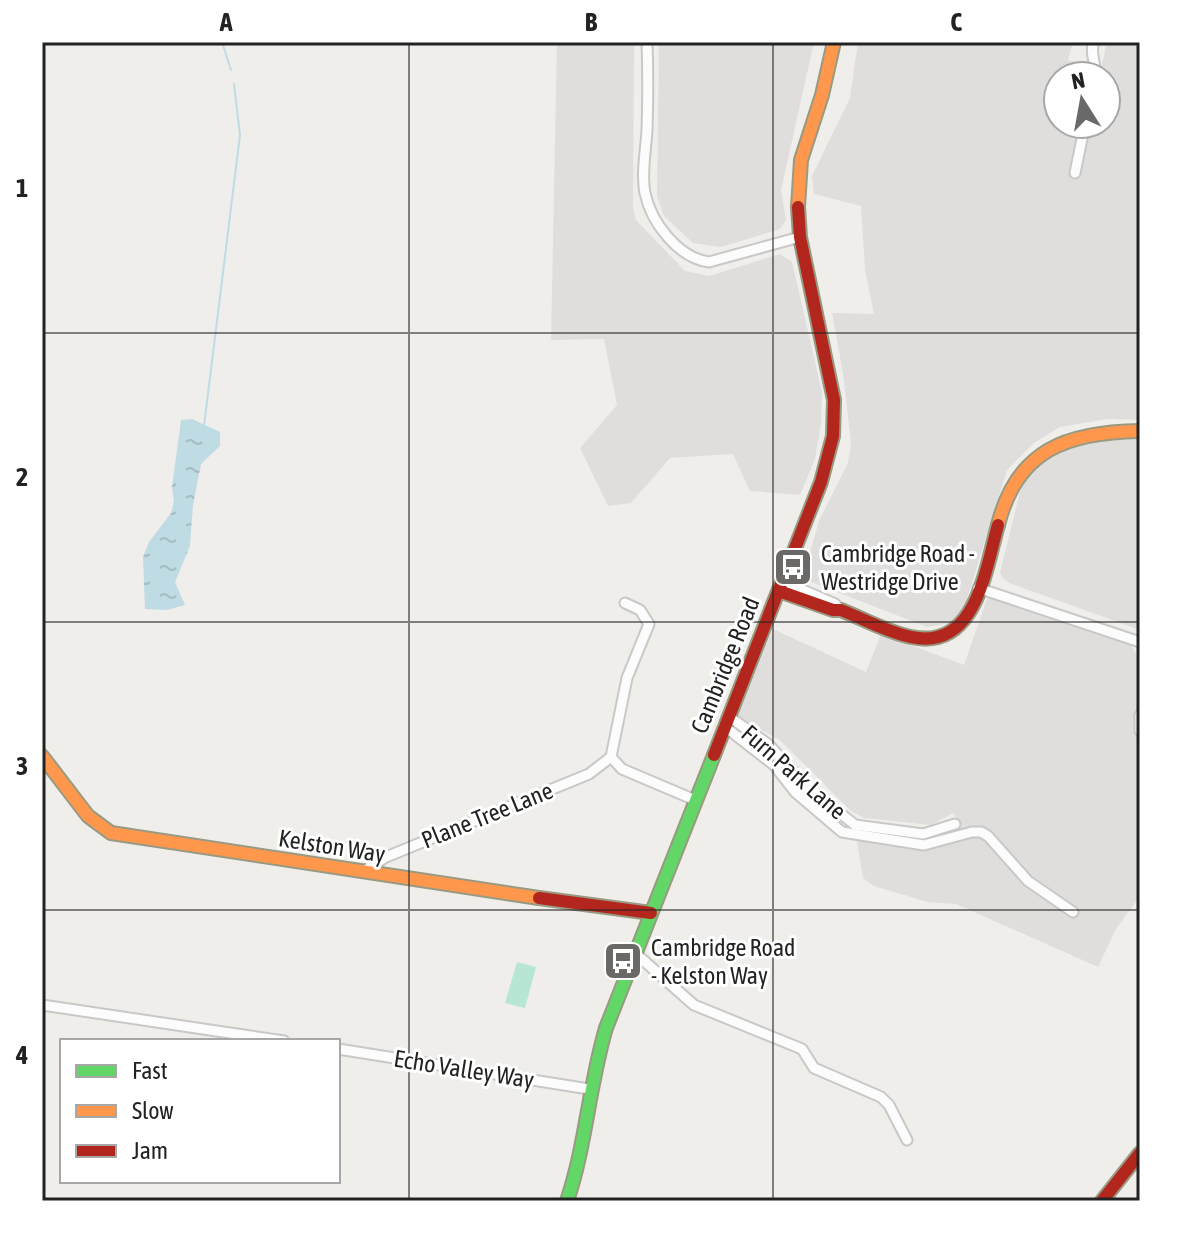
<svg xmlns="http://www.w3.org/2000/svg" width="1182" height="1243" font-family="'Asap Condensed',sans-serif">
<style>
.residential{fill:#dfdedc;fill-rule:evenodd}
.pitch{fill:#b7e6d2}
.water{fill:url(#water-ripples)}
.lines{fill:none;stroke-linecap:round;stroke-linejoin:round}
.stream{stroke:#bfdbe3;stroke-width:2}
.street-casing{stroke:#c9c8c7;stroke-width:13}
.fast-casing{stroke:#999a82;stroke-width:16}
.slow-casing{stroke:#999a82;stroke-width:16}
.jam-casing{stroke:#999a82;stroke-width:16}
.street{stroke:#fdfcfc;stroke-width:9}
.fast{stroke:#63d668;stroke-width:12}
.slow{stroke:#ff974d;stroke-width:12}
.jam{stroke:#b3261e;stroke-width:12}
.grid{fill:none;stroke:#222;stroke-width:2;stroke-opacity:0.55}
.labels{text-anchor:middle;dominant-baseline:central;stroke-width:6;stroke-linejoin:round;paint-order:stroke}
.poi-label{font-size:24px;fill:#222;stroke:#fff;text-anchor:start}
.street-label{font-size:24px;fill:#222;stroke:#fff}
.neatline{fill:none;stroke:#222;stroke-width:3}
.grid-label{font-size:26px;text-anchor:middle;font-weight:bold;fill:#222}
</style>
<defs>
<pattern id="water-ripples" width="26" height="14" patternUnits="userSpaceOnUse" patternTransform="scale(2)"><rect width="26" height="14" fill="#bfdbe3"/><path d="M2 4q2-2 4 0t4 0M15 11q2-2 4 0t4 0" fill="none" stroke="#a4bcc2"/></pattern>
</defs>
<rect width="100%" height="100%" fill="#f0eeeb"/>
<!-- residential -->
<g class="residential">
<path d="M557 42H634L633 206 636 220 685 271 709 276 780 254 792 262 822 392 821 424 815 459 800 495 750 491 733 454 670 458 631 503 608 506 580 448 617 405 604 339 551 340Z"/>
<path d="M659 42H814L781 190 786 220 780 229 721 247 693 243 664 216 657 196Z"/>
<path d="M858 42H1073L1068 60 1101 69 1107 42H1140V420L1108 419 1060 427 1034 443 1007 470 963 612 951 623 927 627 806 580 805 570 819 521 848 463 851 443 843 373 832 313 874 314 865 270 861 206 814 194 812 176 850 98ZM1058 76H1106V124H1058Z"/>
<path d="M1140 436V630L1009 583 1002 577 1000 572 1020 492 1028 475 1047 454 1076 442 1114 437Z"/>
<path d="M995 595 1130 644 1140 660V708L1136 722 1140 729V896L1116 929 1098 967 956 904 928 902 874 886 863 878 856 835 930 840 960 822 953 813 931 825 864 818 851 811 780 740 737 717 773 629 866 672 881 634 964 665 987 599Z"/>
</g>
<!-- pitch -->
<path class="pitch" d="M517 962 536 967 525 1008 505 1003Z"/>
<!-- water -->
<path class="water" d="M192 419 220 432V446L201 464 193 505 190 546 175 582 185 605 167 610 145 609 143 557 149 542 171 513 174 501 172 487 181 420Z"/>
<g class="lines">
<!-- stream -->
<g class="stream">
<path d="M222 42 231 70"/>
<path d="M204 426 240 135 234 84"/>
</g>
<defs>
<g id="street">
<path d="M647 42C648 71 648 101 647 130 646 149 641 174 645 193 651 222 678 258 709 262L800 237"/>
<path d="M1094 42C1089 53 1097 64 1095 76"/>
<path d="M1075 173 1085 124"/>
<path d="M782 581 835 604 841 610"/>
<path d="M978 588 1140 642"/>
<path d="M625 603 640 610 649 624 627 678 611 757 622 769 695 800"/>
<path d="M1140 715V731"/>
<path d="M728 716 768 744 809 788 855 825 923 834 955 824"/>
<path d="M724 726 774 765 795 792 842 832 924 845 972 832H981L988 836 1028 881 1073 912"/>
<path d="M362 872 386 857 589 774 611 757"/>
<path d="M635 953 694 1005 802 1049 814 1068 881 1097 889 1105 907 1140"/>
<path d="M42 1005 284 1041"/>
<path d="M338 1049 589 1089"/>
</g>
<path id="fast" d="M567 1201C586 1145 589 1085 606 1028L714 755"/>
<g id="slow">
<path d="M798 207 801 160 822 95 834 42"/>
<path d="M998 525C1017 449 1068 432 1140 431"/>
<path d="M42 756 88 816 111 833 539 898"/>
</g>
<g id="jam">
<path d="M779 591 833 610H841C864 619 886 632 911 637 976 651 985 571 998 525"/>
<path d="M714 755 821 482 833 436 834 400 800 237 798 207"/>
<path d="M539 898 651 913"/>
<path d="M1102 1201 1140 1153"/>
</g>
</defs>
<!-- street casing -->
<use href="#street" class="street-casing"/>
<!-- fast casing -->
<use href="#fast" class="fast-casing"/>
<!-- slow casing -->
<use href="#slow" class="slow-casing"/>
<!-- jam casing -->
<use href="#jam" class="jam-casing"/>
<!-- street -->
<use href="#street" class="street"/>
<!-- fast -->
<use href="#fast" class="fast"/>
<!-- slow -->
<use href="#slow" class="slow"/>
<!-- jam -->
<use href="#jam" class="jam"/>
</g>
<!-- grid -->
<path class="grid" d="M409 42V1201M773 42V1201M42 333H1140M42 622H1140M42 910H1140"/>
<!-- icons -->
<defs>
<symbol id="bus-square" viewBox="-11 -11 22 22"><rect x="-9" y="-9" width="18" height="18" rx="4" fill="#6a6968" stroke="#fff"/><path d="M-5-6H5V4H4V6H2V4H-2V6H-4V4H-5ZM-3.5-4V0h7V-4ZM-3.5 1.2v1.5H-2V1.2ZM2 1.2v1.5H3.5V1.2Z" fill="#fff"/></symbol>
</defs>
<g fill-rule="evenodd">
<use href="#bus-square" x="771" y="545" width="44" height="44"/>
<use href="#bus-square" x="601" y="939" width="44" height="44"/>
</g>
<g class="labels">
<!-- poi labels -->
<g class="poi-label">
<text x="821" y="553">Cambridge Road -<tspan x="821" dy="28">Westridge Drive</tspan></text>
<text x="651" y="947">Cambridge Road<tspan x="651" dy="28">- Kelston Way</tspan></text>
</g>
<!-- street labels -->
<g class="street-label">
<text transform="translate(725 665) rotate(-68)">Cambridge Road</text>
<text transform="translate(794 772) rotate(41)">Furn Park Lane</text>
<text transform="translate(487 815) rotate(-22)">Plane Tree Lane</text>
<text transform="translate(332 846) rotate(9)">Kelston Way</text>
<text transform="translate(464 1069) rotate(9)">Echo Valley Way</text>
</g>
</g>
<!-- border -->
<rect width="1182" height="1243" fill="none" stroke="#ffffff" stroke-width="88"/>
<!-- legend -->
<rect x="60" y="1039" width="280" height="144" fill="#ffffff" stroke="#a7a7a7" stroke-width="2"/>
<rect x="76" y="1065" width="40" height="12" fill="#63d668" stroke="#a7a7a7" stroke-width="2"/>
<text x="132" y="1079" font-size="24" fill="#222222">Fast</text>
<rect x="76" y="1105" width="40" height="12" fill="#ff974d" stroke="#a7a7a7" stroke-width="2"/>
<text x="132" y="1119" font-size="24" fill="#222222">Slow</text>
<rect x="76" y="1145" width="40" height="12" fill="#b3261e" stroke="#a7a7a7" stroke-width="2"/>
<text x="132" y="1159" font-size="24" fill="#222222">Jam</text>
<!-- north arrow -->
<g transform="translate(1082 100) rotate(349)"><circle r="38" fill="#ffffff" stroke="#a7a7a7" stroke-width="2"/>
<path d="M0-6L14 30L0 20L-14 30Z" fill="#6a6968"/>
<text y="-12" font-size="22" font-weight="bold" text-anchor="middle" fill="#222222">N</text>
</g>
<rect x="44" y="44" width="1094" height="1155" class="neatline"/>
<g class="grid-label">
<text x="226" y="31">A</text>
<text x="591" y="31">B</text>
<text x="956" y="31">C</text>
<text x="22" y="197">1</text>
<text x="22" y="486">2</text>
<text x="22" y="775">3</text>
<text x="22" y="1064">4</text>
</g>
</svg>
